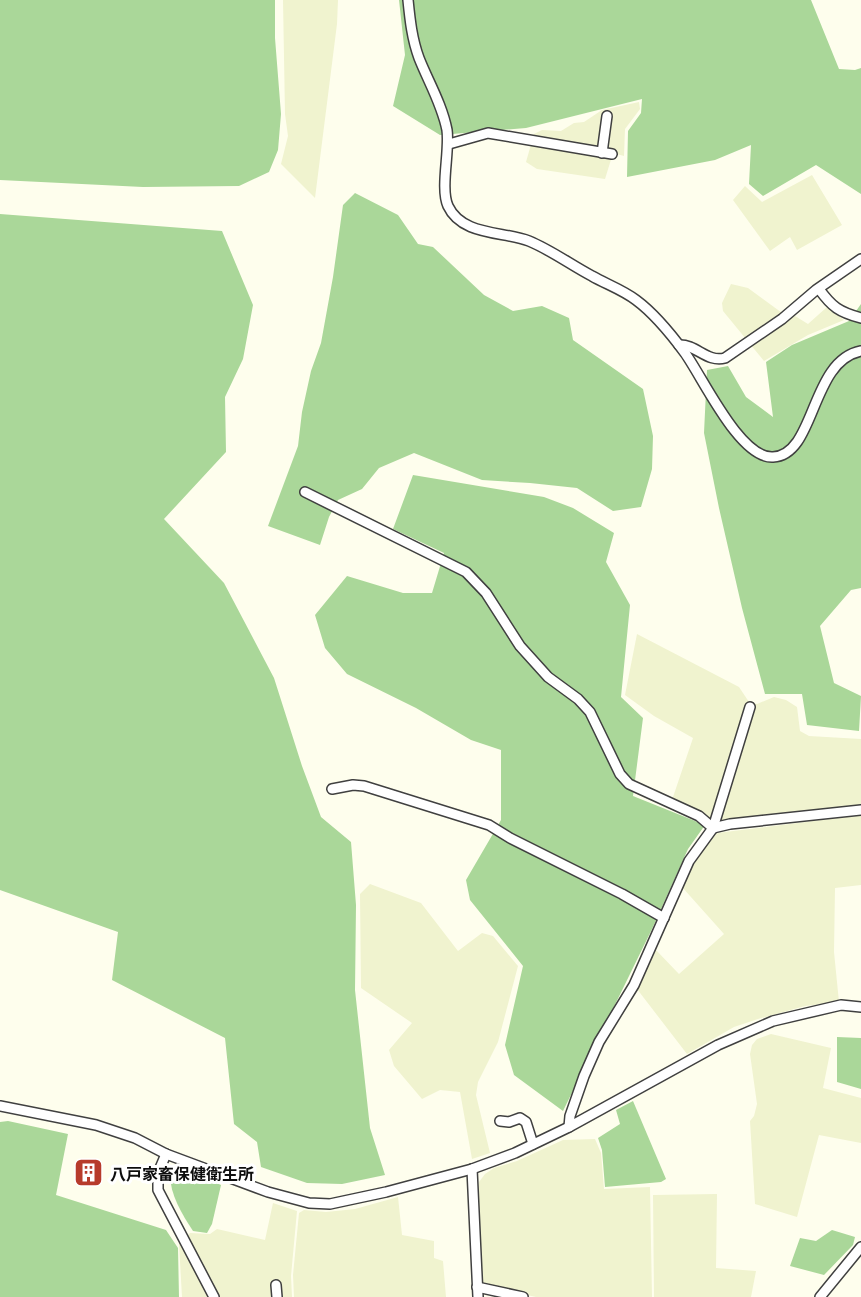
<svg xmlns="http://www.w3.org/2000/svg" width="861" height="1297" font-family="Georgia,'Noto Sans JP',serif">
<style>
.farmland{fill:#f0f3cf}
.forest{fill:#aad799}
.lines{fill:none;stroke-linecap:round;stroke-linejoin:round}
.minor-casing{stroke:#404040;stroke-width:12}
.minor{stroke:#fff;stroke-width:9}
.labels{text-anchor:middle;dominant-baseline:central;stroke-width:6;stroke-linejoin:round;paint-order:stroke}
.poi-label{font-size:16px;font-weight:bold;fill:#0d0d0d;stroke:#fff;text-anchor:start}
</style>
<rect width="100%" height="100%" fill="#fefeed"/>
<!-- farmland -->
<g class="farmland">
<path d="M283 0H338L337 24 315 198 281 164 288 136 285 114Z"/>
<path d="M639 102 640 109 625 129 624 156 613 153 605 179 537 169 526 162 534 134 542 130 561 131 574 123 584 122 602 110Z"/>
<path d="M812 175 842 225 797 250 790 237 770 251 733 200 745 186 762 202Z"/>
<path d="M731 284 748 288 789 318 795 316 808 324 827 307 844 320 808 335 764 361 723 311 722 303Z"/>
<path d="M637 634 739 687 749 702 757 704 774 697 786 700 797 707 800 731 809 736 861 739V806L719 823 712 822 672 800 693 738 654 716 625 695Z"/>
<path d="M861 815V885L835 888 834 952 839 1002 805 1006 758 1019 734 1027 687 1054 637 989 655 949 679 974 724 934 682 887 693 861 707 840 717 833Z"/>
<path d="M370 884 421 903 458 951 482 933 493 936 518 966 498 1042 478 1082 476 1095 490 1153 472 1159 460 1092 440 1090 422 1099 394 1066 389 1050 412 1023 361 988 360 894Z"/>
<path d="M771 1034 831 1048 823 1088 861 1098V1143L819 1135 797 1217 755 1204 750 1121 754 1116 757 1104 750 1054 752 1045 757 1039Z"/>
<path d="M595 1139 601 1153 604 1189 650 1187 652 1297H536L482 1285 478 1194 479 1182 485 1174 494 1168 517 1161 563 1140Z"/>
<path d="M717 1194 716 1268 756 1271 751 1297H654L653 1195Z"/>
<path d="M398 1197 402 1235 434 1241V1258L443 1261 446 1297H294L293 1275 299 1213 304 1210 326 1212 355 1209Z"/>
<path d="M273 1203 297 1211 291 1276 292 1297H182L179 1244 190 1233 210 1234 217 1229 265 1240Z"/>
</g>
<!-- forest -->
<g class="forest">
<path d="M0 0H275V38L281 114 278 150 269 172 239 186 143 187 0 180Z"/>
<path d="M399 0H811L839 69 855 70 861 68V194L816 165 763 196 749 184 751 145 715 160 627 177 628 131 641 113 642 99 526 128 440 135 393 106 405 55Z"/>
<path d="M355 193 398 215 418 244 433 247 484 295 513 311 542 306 569 318 573 340 643 389 653 436 652 469 641 507 613 511 577 488 530 483 482 480 414 453 379 468 362 489 338 500 329 517 320 545 268 526 298 446 302 412 311 371 321 343 333 277 343 205Z"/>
<path d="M0 214 222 231 253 305 243 359 225 397 226 452 164 519 224 583 274 678 302 766 321 817 351 842 356 905 355 990 370 1128 385 1175 342 1184 307 1183 261 1167 257 1142 234 1124 225 1038 112 980 118 932 0 890Z"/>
<path d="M861 304V588L851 590 820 626 834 683 861 696 859 731 807 725 802 694H765L742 608 719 508 704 433 707 370 728 366 746 397 773 417 766 362 792 345 849 321Z"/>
<path d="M413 475 544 497 573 508 614 533 606 562 630 605 621 697 643 718 633 796 705 825 688 849 652 929 563 1111 514 1075 505 1045 523 966 470 900 466 880 501 820V750L471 740 416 708 347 674 325 648 315 615 347 576 403 593H432L444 553 393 529Z"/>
<path d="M837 1037 861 1038V1089L837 1082Z"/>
<path d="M633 1101 666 1179 661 1182 605 1187 602 1150 598 1138 620 1124 616 1110Z"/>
<path d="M8 1121 68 1134 56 1195 166 1230 178 1248 179 1297H0V1122Z"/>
<path d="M180 1167 221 1185 212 1224 207 1233 193 1231C182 1214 170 1195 170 1174Z"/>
<path d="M832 1230 855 1237 853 1245 824 1275 790 1266 800 1238 816 1241Z"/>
</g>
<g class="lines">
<defs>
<g id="minor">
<path d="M408 0C410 20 412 39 419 58 428 81 442 104 447 130 450 151 440 188 448 206 462 236 503 231 529 241 551 250 571 265 592 276 606 284 623 290 636 300 655 314 671 334 685 353 703 378 740 459 773 457 816 455 810 361 861 351"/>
<path d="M449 144 488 133 612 154"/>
<path d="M602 153 607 116"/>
<path d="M819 289C832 307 839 312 861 318"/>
<path d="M679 345C696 344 707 363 725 358L782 319 816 290 861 259"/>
<path d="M305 492 466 572 486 593 520 646 548 677 578 699 590 712 620 774 629 784 699 816 713 828"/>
<path d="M332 789 353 785 364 786 489 825 510 838 622 894 664 918"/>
<path d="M713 828 730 824 861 810"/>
<path d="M0 1106 96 1125 135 1138 166 1154 268 1192 309 1203 330 1204 386 1192 472 1169 515 1153 569 1127 718 1045 773 1021 841 1005 861 1007"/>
<path d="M500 1121 509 1122 520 1118 526 1122 533 1144"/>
<path d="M569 1127 570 1116 584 1076 599 1042 634 985 689 861 713 828 750 707"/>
<path d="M166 1154 158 1173V1190L214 1297"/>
<path d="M472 1169 478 1297"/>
<path d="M276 1285 277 1297"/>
<path d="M477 1287 523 1297"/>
<path d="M820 1297 861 1247"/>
</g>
</defs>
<!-- minor casing -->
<use href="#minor" class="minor-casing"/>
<!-- minor -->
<use href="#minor" class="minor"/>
</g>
<!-- icons -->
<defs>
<symbol id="building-square" viewBox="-11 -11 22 22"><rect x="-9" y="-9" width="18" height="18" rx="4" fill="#b73b2b" stroke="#fff"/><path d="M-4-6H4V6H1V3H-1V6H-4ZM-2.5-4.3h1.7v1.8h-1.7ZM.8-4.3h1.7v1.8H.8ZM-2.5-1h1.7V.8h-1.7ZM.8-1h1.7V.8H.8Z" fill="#fff"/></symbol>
</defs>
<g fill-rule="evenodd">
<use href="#building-square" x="72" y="1156" width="33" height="33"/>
</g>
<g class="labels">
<!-- poi labels -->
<g class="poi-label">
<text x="110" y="1173">八戸家畜保健衛生所</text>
</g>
</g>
</svg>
